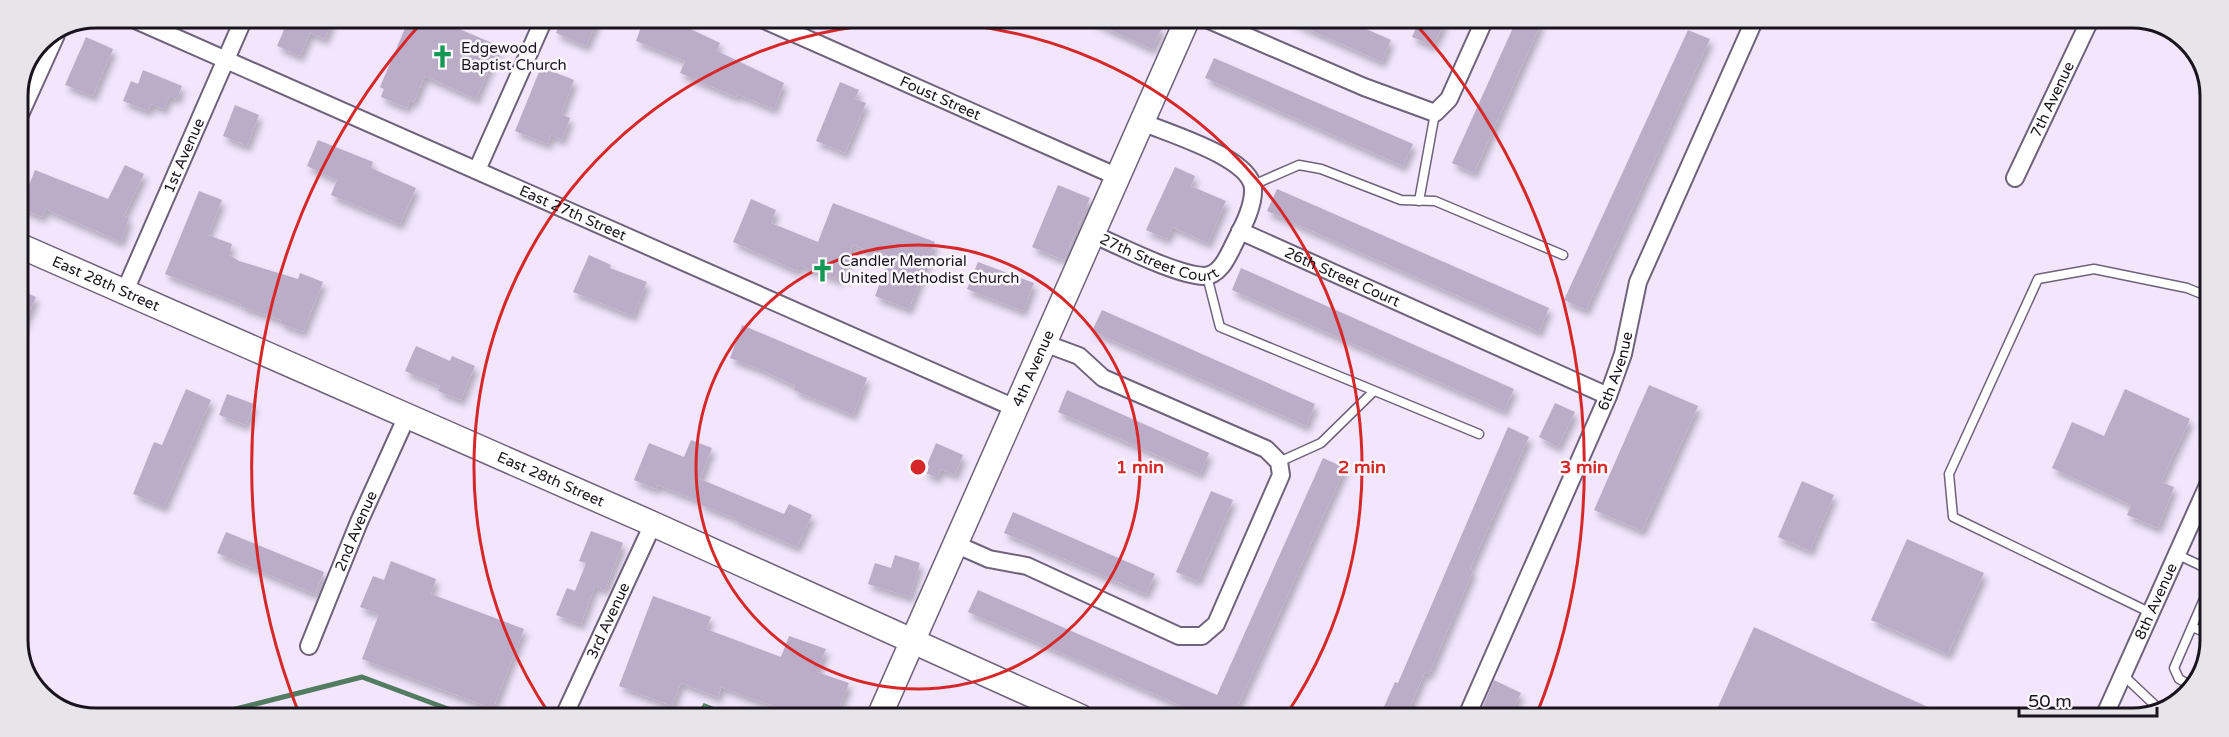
<svg xmlns="http://www.w3.org/2000/svg" width="2229" height="737" font-family="'Varela Round',sans-serif">
<style>
.water{fill:#68a97e;stroke:#517c61;stroke-width:1.5}
.lines{fill:none;stroke-linecap:round;stroke-linejoin:round}
.stream{stroke:#517c61;stroke-width:5}
.building{fill:#bbacc8;filter:url(#shadow)}
.lane-casing{stroke:#6f627b;stroke-width:11}
.street-casing{stroke:#6f627b;stroke-width:20}
.secondary-casing{stroke:#6f627b;stroke-width:27}
.lane{stroke:#fff;stroke-width:8}
.street{stroke:#fff;stroke-width:16}
.secondary{stroke:#fff;stroke-width:24}
.ring{fill:none;stroke:#d62828;stroke-width:3}
.labels{text-anchor:middle;dominant-baseline:central;stroke-width:5;stroke-linejoin:round;paint-order:stroke}
.poi-label{font-size:15px;fill:#1a141e;stroke:#faf7fc;text-anchor:start}
.street-label{font-size:15px;fill:#1a141e;stroke:#faf7fc}
.rim{fill:none;stroke:#1a141e;stroke-width:3}
.centre{fill:#d62828;stroke:#faf7fc;stroke-width:3}
.ring-label{font-size:18px;text-anchor:middle;font-weight:bold;fill:#d62828;stroke:#faf7fc;stroke-width:5;stroke-linejoin:round;paint-order:stroke}
</style>
<defs>
<filter id="shadow"><feDropShadow dx="3.5" dy="6" stdDeviation="3" flood-color="#0004"/></filter>
</defs>
<rect width="100%" height="100%" fill="#f2e5fc"/>
<!-- water -->
<path class="water" d="M704 704 724 712 722 716H698Z"/>
<g class="lines">
<!-- stream -->
<path class="stream" d="M212 715 362 677 467 716"/>
</g>
<!-- building -->
<g class="building">
<path d="M277 18H333L325 39 310 33 300 56 277 46 287 23Z"/>
<path d="M409 19H436L499 46 476 99 425 76 414 102 410 100 407 108 381 97 384 89 380 87Z"/>
<path d="M562 19H598L586 46 556 33Z"/>
<path d="M644 19H667L678 23 720 43 717 51 784 83 774 109 737 94 736 97 680 73 685 61 636 41Z"/>
<path d="M1089 20H1146L1162 28 1152 49Z"/>
<path d="M1288 20H1346L1391 40 1382 62Z"/>
<path d="M1419 21H1445L1433 46 1412 37Z"/>
<path d="M1516 21H1542L1474 173 1452 163Z"/>
<path d="M1688 30 1710 39 1586 310 1564 300Z"/>
<path d="M86 37 113 49 93 96 65 85Z"/>
<path d="M1214 58 1413 144 1403 166 1205 78Z"/>
<path d="M541 67 574 80 561 114 570 118 562 140 551 135 548 144 515 131Z"/>
<path d="M143 70 182 86 177 99 169 96 164 109 151 104 148 111 123 101 131 81 138 84Z"/>
<path d="M840 82 859 90 855 99 866 103 845 153 816 141Z"/>
<path d="M235 105 259 115 247 146 223 136Z"/>
<path d="M318 140 373 162 371 168 416 188 400 224 331 195 337 180 307 166Z"/>
<path d="M125 165 144 174 124 216 129 218 121 242 46 209 42 217 20 208 35 170 108 199Z"/>
<path d="M1175 167 1195 176 1191 186 1226 201 1208 243 1172 227 1167 239 1146 230Z"/>
<path d="M1058 185 1090 198 1064 260 1032 247Z"/>
<path d="M1277 189 1549 308 1539 332 1267 211Z"/>
<path d="M199 191 222 200 208 235 232 244 229 255 239 261 298 279 300 273 323 282 303 332 280 323 281 320 240 306 241 304 165 274Z"/>
<path d="M751 199 776 210 771 223 818 242 833 203 935 242 909 309 875 296 889 259 853 245 840 280 799 265 797 271 733 242Z"/>
<path d="M589 255 611 265 610 268 647 282 633 316 573 292Z"/>
<path d="M978 262 1034 283 1023 311 967 289Z"/>
<path d="M1241 268 1514 389 1504 411 1232 290Z"/>
<path d="M18 289 36 297 18 337Z"/>
<path d="M1102 310 1315 404 1306 426 1092 331Z"/>
<path d="M742 325 867 378 853 415 794 390 795 386 762 370 730 358Z"/>
<path d="M416 346 450 361 452 356 475 366 461 400 438 391 440 386 405 371Z"/>
<path d="M1649 385 1698 406 1642 531 1594 510Z"/>
<path d="M186 389 211 400 164 507 133 494 154 442 162 445Z"/>
<path d="M2125 389 2190 419 2161 482 2174 487 2158 528 2127 515 2131 505 2052 468 2072 422 2104 436Z"/>
<path d="M1067 390 1209 453 1200 474 1058 412Z"/>
<path d="M227 394 254 404 246 425 219 415Z"/>
<path d="M1555 403 1575 412 1558 447 1539 437Z"/>
<path d="M1508 427 1529 437 1470 569 1473 571 1429 674 1425 672 1405 718H1379L1395 682 1398 683Z"/>
<path d="M691 440 712 448 700 479 784 514 789 504 812 515 797 547 735 520V518L701 505 702 502 658 485 656 489 634 480 649 443 684 457Z"/>
<path d="M936 443 963 455 955 475 941 469 937 478 924 472Z"/>
<path d="M1323 458 1345 468 1233 717H1207L968 612 978 590 1217 695Z"/>
<path d="M1802 481 1834 495 1810 551 1778 537Z"/>
<path d="M1211 491 1233 500 1198 581 1176 572Z"/>
<path d="M1013 512 1155 574 1146 594 1004 533Z"/>
<path d="M591 531 623 543 605 590 595 586 581 624 556 615 567 588 575 591 586 563 579 561Z"/>
<path d="M226 532 324 572 315 594 217 553Z"/>
<path d="M1907 539 1984 573 1948 654 1871 620Z"/>
<path d="M895 555 920 563 910 597 868 584 875 563 891 568Z"/>
<path d="M391 561 436 579 431 594 524 629 493 709 362 659 379 614 360 607 373 576 384 580Z"/>
<path d="M653 596 711 617 706 629 781 657 789 636 826 649 817 672 849 683 836 716H801L721 687 718 697 681 683 672 706 619 686Z"/>
<path d="M1754 627 1883 687 1955 719 1713 718Z"/>
<path d="M1494 680 1521 693 1514 707 1537 718H1478Z"/>
</g>
<g class="lines">
<defs>
<g id="lane">
<path d="M1253 185 1299 165 1321 169 1401 200 1435 201 1563 255"/>
<path d="M1419 201 1435 113"/>
<path d="M1207 276 1220 327 1479 434"/>
<path d="M1279 462 1321 443 1374 391"/>
<path d="M2176 554 2208 569"/>
<path d="M2201 566 2208 550"/>
<path d="M2149 612 1953 517 1949 474 2038 279 2094 269 2187 288 2209 297"/>
<path d="M2192 627 2207 633"/>
<path d="M2122 674 2160 710"/>
<path d="M2192 686 2179 679 2174 668 2207 592"/>
</g>
<g id="street">
<path id="s1" d="M131 18 1015 408"/>
<path id="s2" d="M762 19 1118 177"/>
<path d="M1209 20 1364 87 1435 113 1449 99 1484 21"/>
<path d="M18 119 56 35"/>
<path d="M477 170 544 19"/>
<path id="s3" d="M2015 178 2089 22"/>
<path id="s4" d="M1240 231 1608 396"/>
<path id="s5" d="M1092 234C1120 246 1176 275 1204 276 1220 276 1228 256 1234 244 1242 228 1254 207 1253 188 1250 157 1167 133 1142 122"/>
<path id="s6" d="M124 293 244 18"/>
<path d="M955 544 989 559 1027 566 1179 636H1202L1216 624 1281 475 1279 462 1266 449 1103 378 1079 356 1044 343"/>
<path id="s7" d="M309 646 359 522 407 416"/>
<path id="s8" d="M564 716 653 524"/>
<path id="s9" d="M1466 718 1608 396 1623 354 1638 282 1754 21"/>
<path id="s10" d="M2103 719 2208 485"/>
</g>
<g id="secondary">
<path id="s11" d="M18 245 653 524 1081 717"/>
<path id="s12" d="M879 717 1187 20"/>
</g>
</defs>
<!-- lane casing -->
<use href="#lane" class="lane-casing"/>
<!-- street casing -->
<use href="#street" class="street-casing"/>
<!-- secondary casing -->
<use href="#secondary" class="secondary-casing"/>
<!-- lane -->
<use href="#lane" class="lane"/>
<!-- street -->
<use href="#street" class="street"/>
<!-- secondary -->
<use href="#secondary" class="secondary"/>
</g>
<!-- distance rings -->
<g class="ring">
<circle cx="918" cy="467" r="222"/>
<path d="M550 715A444 444 0 1 1 1286 715"/>
<path d="M298 711A666 666 0 0 1 423 21M1413 21A666 666 0 0 1 1536 716"/>
</g>
<!-- icons -->
<defs>
<symbol id="church-bare" viewBox="-9 -9 18 18"><path d="M-1.2-6h2.4v3.5h3.3v2.4h-3.3V6h-2.4V-.1h-3.3v-2.4h3.3Z" fill="#159756" stroke="#faf7fc" stroke-width="2.5" paint-order="stroke"/></symbol>
</defs>
<g fill-rule="evenodd">
<use href="#church-bare" x="426" y="40" width="33" height="33"/>
<use href="#church-bare" x="806" y="254" width="33" height="33"/>
</g>
<g class="labels">
<!-- poi labels -->
<g class="poi-label">
<text x="461" y="48">Edgewood<tspan x="461" dy="17">Baptist Church</tspan></text>
<text x="840" y="261">Candler Memorial<tspan x="840" dy="17">United Methodist Church</tspan></text>
</g>
<!-- street labels -->
<g class="street-label">
<text stroke="none"><textPath href="#s2" startOffset="195">Foust Street</textPath></text>
<text stroke="none"><textPath href="#s3" startOffset="87">7th Avenue</textPath></text>
<text stroke="none"><textPath href="#s6" startOffset="150">1st Avenue</textPath></text>
<text stroke="none"><textPath href="#s1" startOffset="483">East 27th Street</textPath></text>
<text stroke="none"><textPath href="#s5" startOffset="72">27th Street Court</textPath></text>
<text stroke="none"><textPath href="#s4" startOffset="112">26th Street Court</textPath></text>
<text stroke="none"><textPath href="#s11" startOffset="96">East 28th Street</textPath></text>
<text stroke="none"><textPath href="#s12" startOffset="381">4th Avenue</textPath></text>
<text stroke="none"><textPath href="#s9" startOffset="378">6th Avenue</textPath></text>
<text stroke="none"><textPath href="#s11" startOffset="582">East 28th Street</textPath></text>
<text stroke="none"><textPath href="#s7" startOffset="124">2nd Avenue</textPath></text>
<text stroke="none"><textPath href="#s10" startOffset="129">8th Avenue</textPath></text>
<text stroke="none"><textPath href="#s8" startOffset="105">3rd Avenue</textPath></text>
</g>
</g>
<!-- crop -->
<path d="M0 0H2229V737H0ZM96 28H2132A68 68 0 0 1 2200 96V640A68 68 0 0 1 2132 708H96A68 68 0 0 1 28 640V96A68 68 0 0 1 96 28Z" fill="#e8e5ea" fill-rule="evenodd"/>
<path class="rim" d="M96 28H2132A68 68 0 0 1 2200 96V640A68 68 0 0 1 2132 708H96A68 68 0 0 1 28 640V96A68 68 0 0 1 96 28Z"/>
<circle cx="918" cy="467" r="9" class="centre"/>
<g class="ring-label">
<text x="1140" y="473">1 min</text>
<text x="1362" y="473">2 min</text>
<text x="1584" y="473">3 min</text>
</g>
<!-- scale -->
<path d="M2019 707v9h138v-9" fill="none" stroke="#1a141e" stroke-width="3"/>
<text x="2028" y="707" font-size="18" fill="#1a141e" stroke="#faf7fc" stroke-width="4.5" paint-order="stroke">50 m</text>
</svg>
